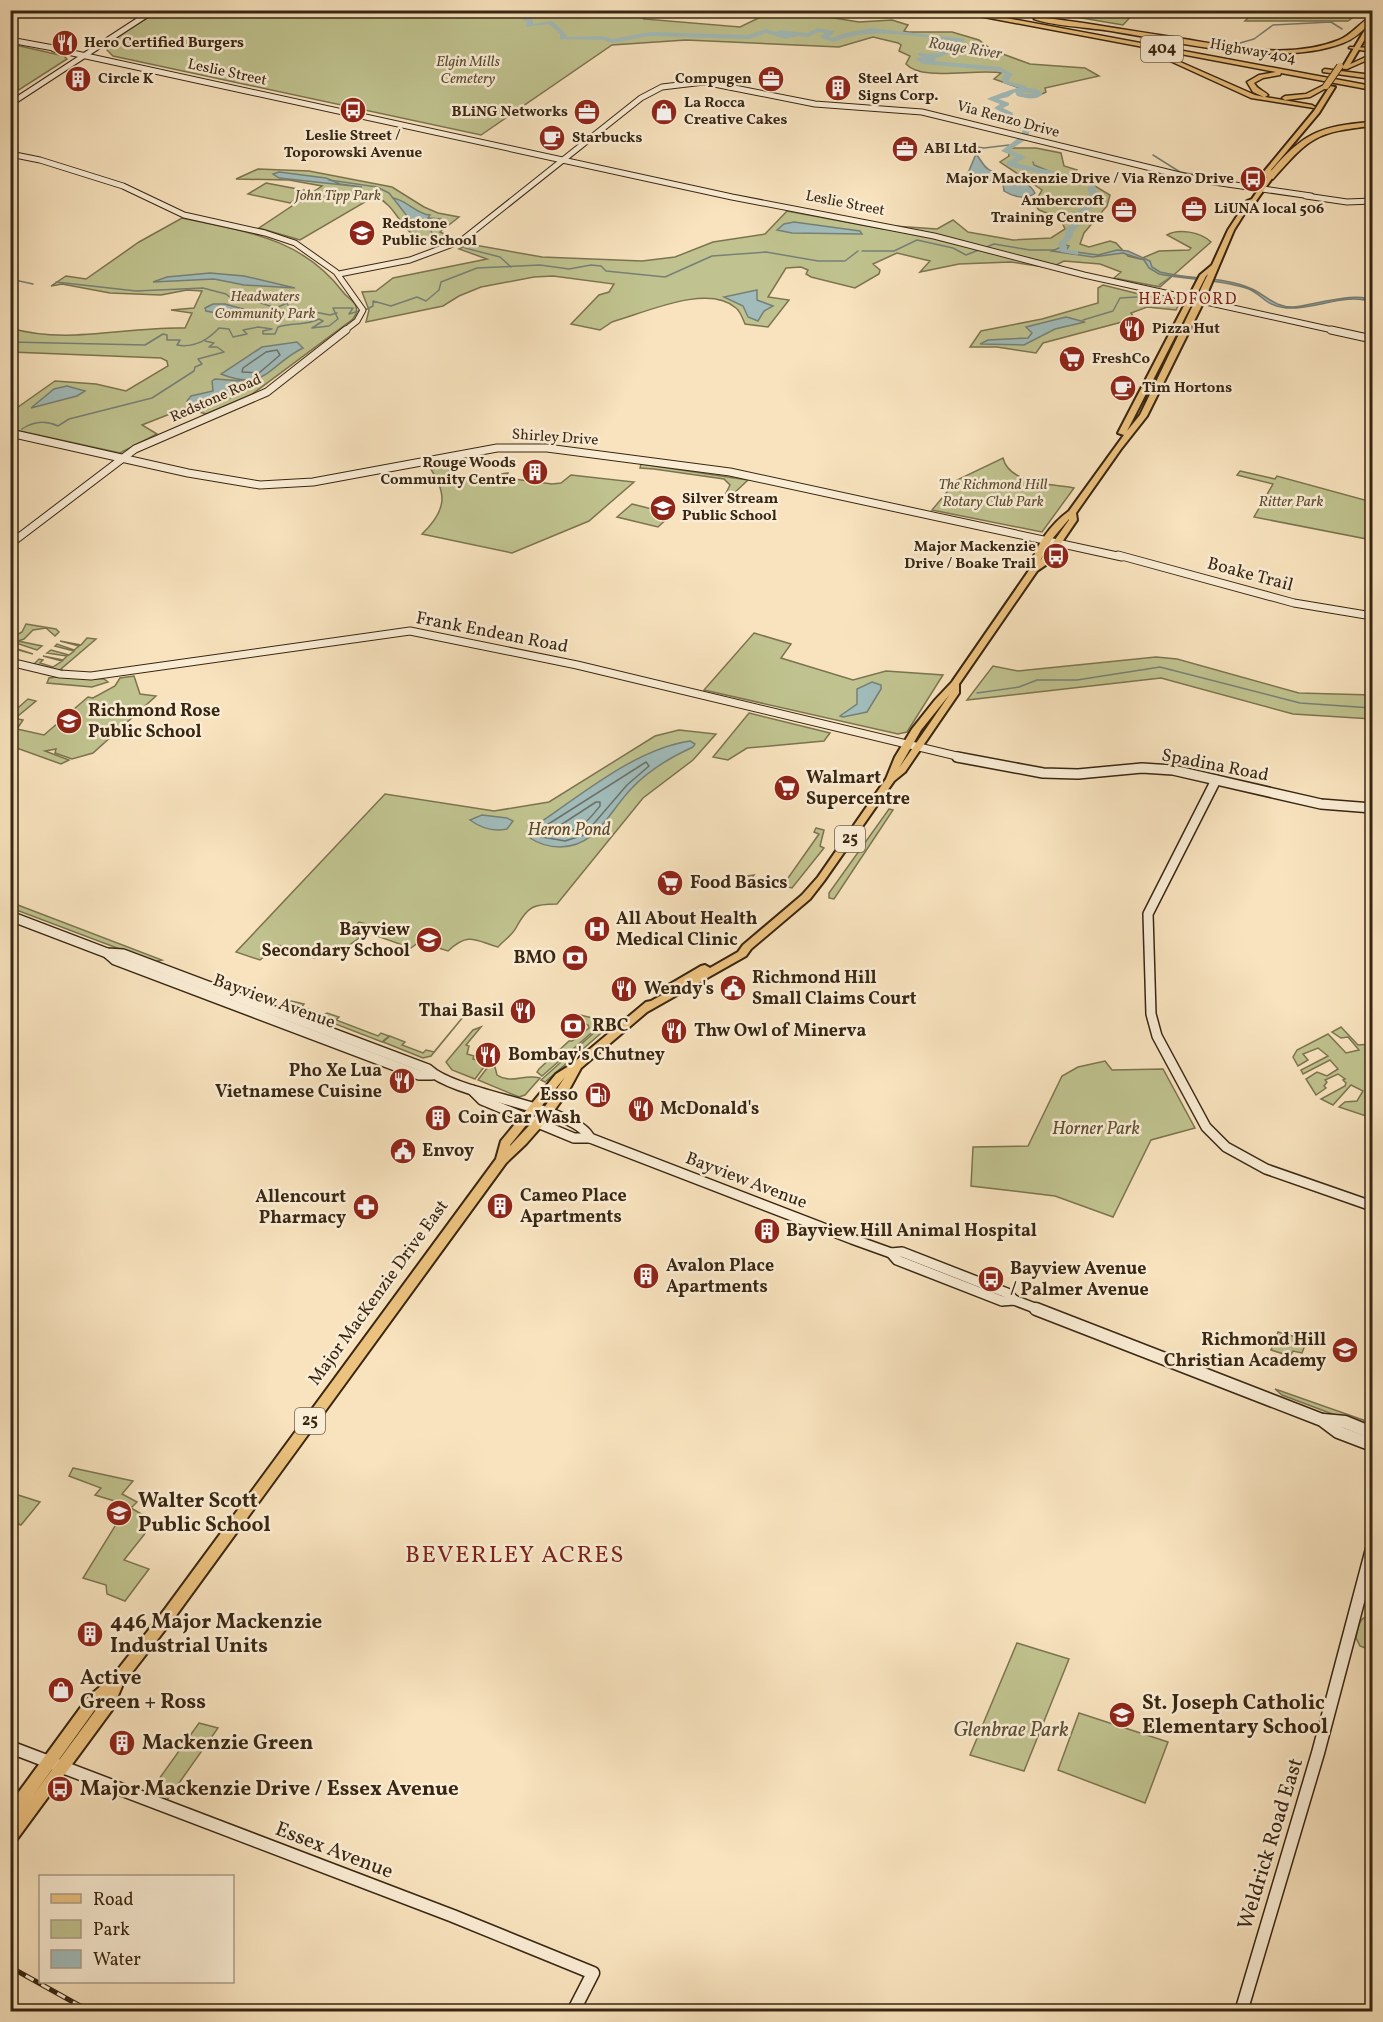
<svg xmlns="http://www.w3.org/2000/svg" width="1383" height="2022" font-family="Vollkorn,serif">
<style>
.green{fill:#c0c38f;stroke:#7c7450;stroke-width:1.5}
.water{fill:#a1bcbb;stroke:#778077;stroke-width:1.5}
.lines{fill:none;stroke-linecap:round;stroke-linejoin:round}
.shore{stroke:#6d7166;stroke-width:1.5}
.stream{stroke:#778077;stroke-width:1.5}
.river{fill:#a1bcbb;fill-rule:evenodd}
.secondary-far3-casing{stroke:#392612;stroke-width:7}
.secondary-far2-casing{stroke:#392612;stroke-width:9}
.secondary-far1-casing{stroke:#392612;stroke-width:12}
.secondary-casing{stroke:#392612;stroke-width:15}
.primary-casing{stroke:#392612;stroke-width:4}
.highway-casing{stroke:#392612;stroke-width:3}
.secondary-far3{stroke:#faedd5;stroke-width:5}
.secondary-far2{stroke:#faedd5;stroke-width:7}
.secondary-far1{stroke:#faedd5;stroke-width:9}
.secondary{stroke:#faedd5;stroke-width:12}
.primary{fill:#ecc27f;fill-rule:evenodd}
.highway{fill:#ecc27f;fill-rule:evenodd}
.rail-casing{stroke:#392612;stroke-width:5}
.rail{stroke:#faedd5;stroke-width:3;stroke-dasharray:9;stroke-linecap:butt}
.primary-bridge-casing{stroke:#392612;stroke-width:8;stroke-linecap:butt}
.primary-bridge{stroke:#ecc27f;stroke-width:6}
.labels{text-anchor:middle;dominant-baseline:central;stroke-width:5;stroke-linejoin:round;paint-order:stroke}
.far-poi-label{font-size:15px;font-weight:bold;fill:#392612;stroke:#faedd5;text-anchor:start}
.far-street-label{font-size:15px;fill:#392612;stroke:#faedd5}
.far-park-label{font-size:15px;font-style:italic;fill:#5b4d31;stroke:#faedd5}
.far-water-label{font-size:16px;font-style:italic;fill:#585345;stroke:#faedd5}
.shield{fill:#faedd5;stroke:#73624c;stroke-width:1.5}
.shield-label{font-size:16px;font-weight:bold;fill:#392612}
.far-neighbourhood-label{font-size:16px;letter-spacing:1.5px;fill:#7a1f14;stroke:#faedd5}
.street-label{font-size:18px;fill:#392612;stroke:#faedd5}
.poi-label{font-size:18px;font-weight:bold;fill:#392612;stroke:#faedd5;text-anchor:start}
.park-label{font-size:18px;font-style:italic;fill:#5b4d31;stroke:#faedd5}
.near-poi-label{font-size:21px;font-weight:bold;fill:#392612;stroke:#faedd5;text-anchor:start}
.near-park-label{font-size:21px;font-style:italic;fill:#5b4d31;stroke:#faedd5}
.near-street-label{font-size:21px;fill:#392612;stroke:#faedd5}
.near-neighbourhood-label{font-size:24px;letter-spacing:1.5px;fill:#7a1f14;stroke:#faedd5}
</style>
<rect width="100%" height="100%" fill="#f8e3be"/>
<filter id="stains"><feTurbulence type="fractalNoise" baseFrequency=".00333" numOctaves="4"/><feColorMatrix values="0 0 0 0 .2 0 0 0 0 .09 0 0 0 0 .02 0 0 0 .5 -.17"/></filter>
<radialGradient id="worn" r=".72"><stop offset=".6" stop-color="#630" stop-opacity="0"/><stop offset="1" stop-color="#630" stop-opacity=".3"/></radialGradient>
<!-- green -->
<g class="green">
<path d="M653 10 644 19 740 27 767 14 803 13 859 22 892 20 908 25 904 31 908 32H952L979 40 992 50 1030 64 1085 68 1099 76 1045 88 1046 92C1037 97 1028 98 1018 95L1022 89 994 79 1001 73C977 68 922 82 906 64L910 56 899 51 901 45 898 43 873 37 839 47 686 40 612 45 481 135 113 56 107 50 119 36 158 11Z"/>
<path d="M1345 10 1359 13 1348 21H1245L1255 11Z"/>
<path d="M1040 11H1136L1123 25Z"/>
<path d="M11 44 64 56 67 59 11 95Z"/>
<path d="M1008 148H1036L1061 153 1064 166 1077 170 1073 178 1090 183 1110 195 1107 206 1084 233 1080 244 1089 247 1110 241 1116 243 1128 256 1140 259 1159 251 1189 250 1191 248 1167 235C1178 228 1201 232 1211 242L1160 287 1114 278 1121 272 1100 264 1064 261 1050 268 1011 262 959 264 920 272 930 261 897 253 873 264 880 270 879 274 855 288 811 277 806 274 808 270 801 267 786 268 768 297 789 300 768 327 745 324C743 319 740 311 736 308 708 283 644 313 612 322L600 330 571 324 599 295 609 292 614 284 553 276 534 277 481 287 459 296 443 306 366 322 369 310 362 292 376 291 393 278 487 259 459 249 469 244 542 257 642 261 675 257 713 242 765 234 787 211 883 229 894 226 937 229 953 220 968 232 1013 240 1051 238 1065 229 1060 218 1039 210 1034 204 1042 190 1000 162 1009 156Z"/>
<path d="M258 169 309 171 392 187 424 207 438 213 459 217 440 232 455 239 437 249C426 243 413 237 405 227 395 214 390 203 375 196L300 240 259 228 322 186 289 180 236 179Z"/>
<path d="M266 183 308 191 290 203 248 194Z"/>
<path d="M182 218C246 232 301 237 343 292 349 300 359 302 356 314L353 319 251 395 206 414 185 408 142 425 157 434 120 453 11 429V405L18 407 55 381 96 384 126 391 168 366 167 361 161 358 11 352 10 328C68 345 127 326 185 328L192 313 171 310 194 308 202 291 187 290 161 295 110 293 62 284 51 286 66 276 86 279 139 242Z"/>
<path d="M1103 285 1179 304 1176 310 1147 307 1131 313 1133 316 1122 322 1043 343 1036 353 997 347H970L981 331 1042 319 1098 303V288Z"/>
<path d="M1003 458C1009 484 1052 484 1074 488L1042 532 932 510 957 480Z"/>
<path d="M444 462 447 467H451L448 469C461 488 488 475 508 473L506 478 552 484 561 483 571 475 634 482 589 521 512 553 422 534C447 510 448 493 428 465Z"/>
<path d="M641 464 748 480 730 497 725 495 730 485 724 479 654 469 640 468Z"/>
<path d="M1240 471 1275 479 1277 476 1372 502V540L1254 517 1273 484 1237 475Z"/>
<path d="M632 504 672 514 658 527 617 517Z"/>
<path d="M26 624 56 629 59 632 55 636 46 628 33 630 24 639 18 641 42 646 37 650 16 643 11 647 33 654 11 648V638L22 632Z"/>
<path d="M754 633 791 644 781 658 853 680 886 671 943 675 907 732 898 734 704 690Z"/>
<path d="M87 638 96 639 61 669 65 672 34 664 39 659 43 660 40 663 53 667 62 661 43 656 63 660 67 656 47 653 51 650 69 655 74 651 55 646 57 644 74 650 79 646 60 641 81 645Z"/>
<path d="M1156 657 1177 659 1299 693 1372 695V719L1293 714 1161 678 967 700 993 666 1018 671Z"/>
<path d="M134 676 140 694 156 696 93 753 72 759 55 753 56 749 45 751 69 760 61 764 11 746V714L28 699 36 701 18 716V719L23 720 17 729 44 735 88 697 93 698 115 686 120 678Z"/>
<path d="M56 677 104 679 108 682 92 687 47 683 49 678Z"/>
<path d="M749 713 830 733 824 741 747 748 728 760 713 757Z"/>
<path d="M679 730 716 734 693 760 643 798 557 904C534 904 528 906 517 926 513 935 504 940 498 947 476 941 469 931 448 951L419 942 411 948 374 935 380 928 359 922 347 933 359 938 337 954 322 950 315 958 278 945 260 960 236 952 385 794 494 811 549 802 655 736Z"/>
<path d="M889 809 893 810 834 899 829 898V893Z"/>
<path d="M816 828 824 830 820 846 824 848 792 888 752 879 748 876 754 875 752 878 776 884 780 880 786 881 819 834 814 832Z"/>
<path d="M10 902 162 960 154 962 11 908Z"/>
<path d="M291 1001 304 1004 302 1007 324 1015 327 1013 339 1017 336 1020 378 1036 381 1033 389 1036 382 1042 284 1004Z"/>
<path d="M468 1011 431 1056 423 1058 383 1042 390 1036 405 1042 402 1045 423 1053 426 1050 434 1052Z"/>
<path d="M576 1014 605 1021 542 1076 537 1072 539 1069 569 1041H572L589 1028 588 1025 571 1017Z"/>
<path d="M607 1021H615L545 1082 541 1080Z"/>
<path d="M481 1027 466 1045 469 1046 467 1054 474 1056 473 1059 487 1063 475 1079 452 1070 446 1062 473 1030Z"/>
<path d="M1341 1027 1358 1045 1372 1044V1118L1339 1107 1345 1102 1357 1101 1363 1091 1351 1085 1333 1105 1321 1099 1345 1086 1346 1083 1343 1080 1345 1079 1338 1074 1325 1080 1327 1082 1324 1086 1326 1088 1316 1095 1306 1079 1317 1072 1327 1076 1338 1069 1330 1060 1303 1074 1301 1070 1328 1056 1318 1048 1303 1054 1308 1060 1298 1066 1293 1057 1297 1050 1328 1034 1346 1053 1359 1050 1348 1037 1341 1038 1332 1032Z"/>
<path d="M1105 1061 1112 1070 1163 1069 1195 1128 1151 1140 1113 1217 1055 1196 971 1186 973 1147 1028 1146 1062 1076 1078 1067Z"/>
<path d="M490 1064 495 1067 497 1075C512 1085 524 1073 540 1078L525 1095 519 1097 478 1080Z"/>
<path d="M1278 1332 1307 1340 1302 1353 1293 1351 1290 1356 1271 1350Z"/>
<path d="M1275 1389 1372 1423V1429L1282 1395Z"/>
<path d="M73 1468 133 1481 122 1494 137 1502 131 1508 150 1519 144 1528 147 1531 124 1560 149 1569 125 1601 107 1594 106 1585 83 1578 128 1505 95 1495 101 1488 69 1476Z"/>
<path d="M15 1494 40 1502 21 1525 11 1521V1498Z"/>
<path d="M1372 1616V1634L1368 1649 1360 1646 1356 1638C1358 1627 1359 1615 1372 1616Z"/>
<path d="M1017 1643 1069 1659 1024 1771 970 1755Z"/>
<path d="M1079 1713 1168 1742 1145 1803 1058 1770Z"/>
<path d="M199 1723 218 1728 167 1800 149 1793Z"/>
</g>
<!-- water -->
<g class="water">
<path d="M976 154C980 158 983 166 988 169 1003 179 1026 176 1035 193 1027 200 1013 197 1004 191L1003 184 968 173Z"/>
<path d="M279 172 326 178 340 184 362 187 279 178 273 174Z"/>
<path d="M393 198C407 200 416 214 430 215L428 218 441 219V222L434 228 424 229 407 216Z"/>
<path d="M794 222 860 231 862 234 792 233 777 230 784 224Z"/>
<path d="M1065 245 1069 246 1067 249 1069 251 1098 255 1117 250 1128 251 1150 261 1152 267 1160 272C1189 280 1224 276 1252 289 1267 296 1274 307 1293 307 1310 306 1363 289 1372 302 1345 292 1316 310 1286 308 1264 306 1262 293 1246 288 1218 279 1188 280 1159 274L1149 268 1144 260 1123 253 1093 257 1052 251Z"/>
<path d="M210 273 244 276 295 288 244 285 214 279 153 282 167 277Z"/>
<path d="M757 290V300L773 306 764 311 758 321 748 317 743 306 724 297Z"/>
<path d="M213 304H225L250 311 247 314H222L206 311 205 308Z"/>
<path d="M1066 317 1085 322 1055 329 1024 345 980 344 988 340 1028 338 1032 333 1026 327Z"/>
<path d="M297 342 303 348C268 365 267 392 221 374L262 347Z"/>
<path d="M215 379 242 381 249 385C236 398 203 413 187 401L191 396 213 391 212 381Z"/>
<path d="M67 386 85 391 77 396 31 408 54 389Z"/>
<path d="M872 682 881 685V689L867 712 843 717 840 716 857 704V689Z"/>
<path d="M690 741 695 744 693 747C671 757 648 771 632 788 609 811 597 847 560 847 549 847 539 844 530 838L535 826C580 796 635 749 690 741Z"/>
<path d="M482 815 507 818 513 821 507 829C494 832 481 828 470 820Z"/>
</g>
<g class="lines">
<!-- shore -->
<g class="shore">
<path d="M277 350 280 355 259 373 242 372 243 368 266 352Z"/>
<path d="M646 762 649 766 627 785 584 835 565 841 537 836 539 830Z"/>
<path d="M596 802H600V806C588 821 577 835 556 832V828Z"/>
</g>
<!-- stream -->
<g class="stream">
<path d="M1240 43 1254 39 1273 25 1331 22 1342 29"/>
<path d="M969 146 984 148 1009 145"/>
<path d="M1153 155 1180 172 1234 181"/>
<path d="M1033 162 1034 165 1051 172"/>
<path d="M329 180 377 187 389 193 393 198"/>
<path d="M430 229 437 242 445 243"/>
<path d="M465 248 500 257 511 267"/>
<path d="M862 251H894L917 240 953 248 966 255 994 244 1030 250H1054"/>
<path d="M10 279 33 284"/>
<path d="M56 282 136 291 203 288 226 294 232 299 252 300 276 308 287 303 289 307 330 315 337 313"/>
<path d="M1159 285 1172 276"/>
<path d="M365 310 373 306V301L391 306 417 297 426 301 439 290 441 282 477 268 540 265 569 269 591 265 601 266 606 271 665 277 712 256 766 252 818 261H845L858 251"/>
<path d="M1083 320 1113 311 1120 298 1137 297"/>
<path d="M10 342 145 345 163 334 167 335V340H180L177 345C194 348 208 340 219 328L229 329 233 337 247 334 243 330 258 327 272 329 263 331V334H275L278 327C292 322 306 326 319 319L323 321 312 328 329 326 338 319 333 308H353L349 314 359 311"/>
<path d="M22 429C34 421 45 420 58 426L69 419 152 398 194 371 195 367 202 364 198 359 224 352 217 347H209L214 343 205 341"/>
<path d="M977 693 1019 687 1037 680H1077L1160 667 1300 703 1372 708"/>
</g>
<!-- river -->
<path class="river" d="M521 10H531L522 15 533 20V24L552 21 565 33 567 37 603 36 613 39 649 32 748 35 766 29 776 32 779 30 807 33 818 28 834 31V33L829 37 833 38C845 31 857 32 871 28L964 39V41C957 46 948 44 942 49L949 51V53L937 58 934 61 1000 67 1013 74 1008 81 1026 86 1027 88 1037 89 1043 94C1036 101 1026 98 1017 96L1015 92 1008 97 999 99 1009 103V105L1003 108 1013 113 1012 118 1018 124 1031 127 1027 139 1010 150 1026 157 1016 163 1097 181 1095 189 1098 192 1095 196 1101 199 1099 203 1077 218 1082 224 1073 231V236L1066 244 1067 249 1078 251V255L1061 252 1058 244 1065 236 1066 228 1073 224 1068 218 1093 200 1087 197 1090 193 1087 190 1090 184 1007 166V162L1016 157 1001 151 1021 136 1023 129 1012 127 1011 124 1004 118 1007 115 994 108 1000 104 987 99C991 97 1015 88 1019 88L1003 83 1002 78 1005 74 999 71 923 64 915 59 922 57 918 55V53L937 54 940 53 933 50 942 43 956 41C915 37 872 26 834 42L821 38V36L825 33 819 32 808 37 798 36 785 39 766 33 749 39 649 36 613 43 603 40 560 39V34L549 24 526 27 527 22 513 15ZM1023 92 1035 94H1024Z"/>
<defs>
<g id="secondary-far3">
<path d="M10 40 59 49"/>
<path d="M54 49 732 197 934 236 1084 275 1337 331"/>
<path d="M10 104 154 10"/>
<path d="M10 154 40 160 123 186 184 215 265 233 295 243 336 272 363 310 357 321 344 331"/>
<path d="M1306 196 1347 202 1372 201"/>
<path d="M339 274 410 260 461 241 641 98 662 87 704 82 815 104 922 112 1200 180 1311 196"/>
</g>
<g id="secondary-far2">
<path d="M1331 330 1372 339"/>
<path d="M10 433 188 473 260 485 313 482 497 448H547L730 472 1122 557"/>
<path d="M10 544 135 449 267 392 346 330"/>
<path d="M1118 555 1294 603 1372 616"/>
<path d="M10 662 60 674 91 676 410 631 577 665 965 758"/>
</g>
<g id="secondary-far1">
<path d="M957 757 1043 773 1078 774 1142 768 1173 770 1321 804 1372 808"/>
<path d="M1216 780 1148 914 1151 1014 1157 1036 1206 1127 1226 1147 1266 1169 1372 1206"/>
<path d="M10 916 107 953 123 954 428 1069C457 1097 575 1106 590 1138"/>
<path d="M107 953 115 960 419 1075H432"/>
<path d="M472 1090 482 1100 574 1138H590L852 1239 891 1253 902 1252 1007 1293 1014 1300"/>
<path d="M891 1253 897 1260 1002 1301 1014 1300 1040 1310"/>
</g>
<g id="secondary">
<path d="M1036 1309 1322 1420 1338 1432 1372 1445"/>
<path d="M1323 1420 1345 1422 1372 1433"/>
<path d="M10 1747 453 1916 593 1973 573 2012"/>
<path d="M1241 2012 1318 1753 1372 1549"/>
</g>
<g id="primary">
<path d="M1372 21V27L1348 68 1343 69 1342 68 1369 23Z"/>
<path d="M1330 86 1335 87 1319 113 1271 170 1273 172V177L1256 201 1251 203 1234 230 1204 301 1147 416 1121 449 1076 513 1077 520 1047 564 1037 571 959 684V693L905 772 894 781 824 881 810 899 751 949 746 956 647 1012 581 1068 569 1090 548 1119 526 1144 506 1163 175 1617 123 1684 112 1710 15 1842 10 1844V1826L15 1821 10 1822V1804L89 1696 112 1677 165 1609 496 1159 501 1141 556 1074 572 1064 646 1002 651 1001 662 995 659 992 660 990 701 966 705 965 710 968 738 952 743 945 802 895 818 877 886 779 895 757 912 729 935 700 952 682 1030 569C1035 546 1050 525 1069 511L1124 435 1118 433 1200 275 1212 265 1228 230 1247 201 1252 199 1267 177 1262 174 1314 111ZM1208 274 1140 415 1127 431 1206 276ZM1069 519V520L1040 561 1052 539ZM950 694 899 768 921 730ZM565 1077 540 1114 510 1146V1145ZM102 1702 101 1703 32 1797 99 1704Z"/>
</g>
<g id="highway">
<path d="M947 10H963L1372 86V90L1281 73 1280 75 1263 78 1254 83C1258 90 1263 90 1268 95L1265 97 1312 105 1315 107 1314 108 1251 98 1157 55 1162 54 1255 95 1264 97 1253 92 1247 82 1259 75 1276 72Z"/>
<path d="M1372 16V21C1364 29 1355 39 1343 43 1277 68 1179 42 1111 31 1094 28 1046 25 1034 19L1037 17 1054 19C1093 24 1132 31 1172 37 1225 45 1287 61 1339 40 1352 35 1360 22 1372 16Z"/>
<path d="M1350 47 1372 48V52L1349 48Z"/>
<path d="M1372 54V58L1347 69 1342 68Z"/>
<path d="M1325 69 1372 75V79L1323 72V70Z"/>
<path d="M1326 84 1329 86 1328 87 1310 97 1285 100 1282 98 1285 96 1306 94Z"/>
<path d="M1372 122V126C1316 132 1310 137 1273 179L1266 177C1302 134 1317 126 1372 122Z"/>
</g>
</defs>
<!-- secondary-far3 casing -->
<use href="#secondary-far3" class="secondary-far3-casing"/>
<!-- secondary-far2 casing -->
<use href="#secondary-far2" class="secondary-far2-casing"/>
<!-- secondary-far1 casing -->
<use href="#secondary-far1" class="secondary-far1-casing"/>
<!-- secondary casing -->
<use href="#secondary" class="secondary-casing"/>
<!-- primary casing -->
<use href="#primary" class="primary-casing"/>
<!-- highway casing -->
<use href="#highway" class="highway-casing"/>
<!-- secondary-far3 -->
<use href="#secondary-far3" class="secondary-far3"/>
<!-- secondary-far2 -->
<use href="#secondary-far2" class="secondary-far2"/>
<!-- secondary-far1 -->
<use href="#secondary-far1" class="secondary-far1"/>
<!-- secondary -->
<use href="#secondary" class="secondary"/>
<!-- primary -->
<use href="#primary" class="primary"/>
<!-- highway -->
<use href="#highway" class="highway"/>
<defs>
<path id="rail" d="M10 1967 91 2012"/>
</defs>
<!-- rail casing -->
<use href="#rail" class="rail-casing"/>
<!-- rail -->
<use href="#rail" class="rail"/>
<defs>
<path id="primary-bridge" d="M1326 86 1340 66"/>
</defs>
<!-- primary-bridge casing -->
<use href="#primary-bridge" class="primary-bridge-casing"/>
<!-- primary-bridge -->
<use href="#primary-bridge" class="primary-bridge"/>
</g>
<!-- icons -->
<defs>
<symbol id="restaurant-disc" viewBox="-11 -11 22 22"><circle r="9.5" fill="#8f2418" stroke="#faedd5"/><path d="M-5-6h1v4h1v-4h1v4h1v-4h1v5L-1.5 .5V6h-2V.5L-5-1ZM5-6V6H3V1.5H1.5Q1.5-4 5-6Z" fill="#fff"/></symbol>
<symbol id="building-disc" viewBox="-11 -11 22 22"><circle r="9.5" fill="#8f2418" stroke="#faedd5"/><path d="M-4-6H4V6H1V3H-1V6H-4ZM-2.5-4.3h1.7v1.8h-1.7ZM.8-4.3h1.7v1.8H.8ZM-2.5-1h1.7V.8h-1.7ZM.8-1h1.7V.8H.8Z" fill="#fff"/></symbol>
<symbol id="office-disc" viewBox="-11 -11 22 22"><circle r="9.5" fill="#8f2418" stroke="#faedd5"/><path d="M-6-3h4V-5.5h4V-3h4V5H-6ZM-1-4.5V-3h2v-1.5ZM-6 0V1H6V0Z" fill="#fff"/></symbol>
<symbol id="bus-disc" viewBox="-11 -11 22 22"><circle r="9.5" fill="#8f2418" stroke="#faedd5"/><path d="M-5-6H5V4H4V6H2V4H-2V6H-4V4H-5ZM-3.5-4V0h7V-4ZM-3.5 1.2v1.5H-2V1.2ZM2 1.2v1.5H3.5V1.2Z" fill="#fff"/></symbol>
<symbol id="shop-disc" viewBox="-11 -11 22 22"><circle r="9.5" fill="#8f2418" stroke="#faedd5"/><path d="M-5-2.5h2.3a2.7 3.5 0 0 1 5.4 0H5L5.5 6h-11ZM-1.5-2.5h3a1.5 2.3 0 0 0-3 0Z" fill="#fff"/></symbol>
<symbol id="cafe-disc" viewBox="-11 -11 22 22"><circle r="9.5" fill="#8f2418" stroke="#faedd5"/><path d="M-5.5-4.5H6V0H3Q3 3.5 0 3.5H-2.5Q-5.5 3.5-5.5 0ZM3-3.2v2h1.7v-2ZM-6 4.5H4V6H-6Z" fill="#fff"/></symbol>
<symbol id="school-disc" viewBox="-11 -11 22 22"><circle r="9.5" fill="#8f2418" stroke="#faedd5"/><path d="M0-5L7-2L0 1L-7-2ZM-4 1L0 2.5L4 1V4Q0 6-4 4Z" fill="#fff"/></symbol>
<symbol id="supermarket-disc" viewBox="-11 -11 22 22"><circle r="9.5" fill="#8f2418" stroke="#faedd5"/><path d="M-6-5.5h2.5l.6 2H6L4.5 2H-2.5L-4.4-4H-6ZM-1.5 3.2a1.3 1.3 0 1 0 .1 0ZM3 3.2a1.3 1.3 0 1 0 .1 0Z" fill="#fff"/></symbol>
<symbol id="hospital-disc" viewBox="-11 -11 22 22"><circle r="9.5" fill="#8f2418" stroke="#faedd5"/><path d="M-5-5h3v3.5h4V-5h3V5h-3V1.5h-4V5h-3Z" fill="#fff"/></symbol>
<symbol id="bank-disc" viewBox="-11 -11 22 22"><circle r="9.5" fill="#8f2418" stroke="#faedd5"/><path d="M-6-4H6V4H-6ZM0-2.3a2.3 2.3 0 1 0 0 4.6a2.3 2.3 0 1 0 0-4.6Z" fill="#fff"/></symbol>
<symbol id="civic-disc" viewBox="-11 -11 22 22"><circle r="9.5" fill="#8f2418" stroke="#faedd5"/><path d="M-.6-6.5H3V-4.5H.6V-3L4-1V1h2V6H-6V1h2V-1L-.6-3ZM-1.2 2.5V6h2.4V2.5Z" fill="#fff"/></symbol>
<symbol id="fuel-disc" viewBox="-11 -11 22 22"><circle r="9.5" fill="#8f2418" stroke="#faedd5"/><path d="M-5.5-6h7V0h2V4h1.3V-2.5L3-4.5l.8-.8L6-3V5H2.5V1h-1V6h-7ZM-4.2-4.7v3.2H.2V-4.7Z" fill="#fff"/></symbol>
<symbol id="pharmacy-disc" viewBox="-11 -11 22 22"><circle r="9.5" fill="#8f2418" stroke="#faedd5"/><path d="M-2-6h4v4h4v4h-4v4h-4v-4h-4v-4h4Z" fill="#fff"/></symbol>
</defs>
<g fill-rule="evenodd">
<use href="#restaurant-disc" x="50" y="28" width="30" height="30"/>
<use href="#building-disc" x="63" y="64" width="30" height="30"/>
<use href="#office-disc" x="756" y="64" width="30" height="30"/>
<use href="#building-disc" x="823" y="73" width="30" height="30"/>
<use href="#bus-disc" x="338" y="95" width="30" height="30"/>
<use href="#office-disc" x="572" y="97" width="30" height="30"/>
<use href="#shop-disc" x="649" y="97" width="30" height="30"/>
<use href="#cafe-disc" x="537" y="123" width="30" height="30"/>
<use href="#office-disc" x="890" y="134" width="30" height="30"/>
<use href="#bus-disc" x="1238" y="164" width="30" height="30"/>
<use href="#office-disc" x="1179" y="194" width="30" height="30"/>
<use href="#office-disc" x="1109" y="195" width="30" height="30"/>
<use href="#school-disc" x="347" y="218" width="30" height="30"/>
<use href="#restaurant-disc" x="1117" y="314" width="30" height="30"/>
<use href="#supermarket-disc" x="1057" y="344" width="30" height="30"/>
<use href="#cafe-disc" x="1108" y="373" width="30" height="30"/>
<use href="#building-disc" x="520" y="457" width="30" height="30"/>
<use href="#school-disc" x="648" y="493" width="30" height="30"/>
<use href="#bus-disc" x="1041" y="541" width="30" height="30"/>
<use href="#school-disc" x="54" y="706" width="30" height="30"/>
<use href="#supermarket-disc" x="772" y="773" width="30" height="30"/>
<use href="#supermarket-disc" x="655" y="868" width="30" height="30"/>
<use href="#hospital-disc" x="582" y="914" width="30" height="30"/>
<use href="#school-disc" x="414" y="925" width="30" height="30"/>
<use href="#bank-disc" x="560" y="943" width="30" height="30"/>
<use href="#civic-disc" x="718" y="973" width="30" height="30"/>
<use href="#restaurant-disc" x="609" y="974" width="30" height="30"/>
<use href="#restaurant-disc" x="508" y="996" width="30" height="30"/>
<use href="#bank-disc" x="558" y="1011" width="30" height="30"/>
<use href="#restaurant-disc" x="659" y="1016" width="30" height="30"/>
<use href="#restaurant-disc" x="473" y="1040" width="30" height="30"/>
<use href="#restaurant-disc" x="387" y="1066" width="30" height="30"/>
<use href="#fuel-disc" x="583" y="1080" width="30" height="30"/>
<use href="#restaurant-disc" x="626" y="1094" width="30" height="30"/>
<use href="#building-disc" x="423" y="1103" width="30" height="30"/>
<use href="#civic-disc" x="388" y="1136" width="30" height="30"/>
<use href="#building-disc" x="485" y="1191" width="30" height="30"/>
<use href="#pharmacy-disc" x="351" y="1192" width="30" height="30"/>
<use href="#building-disc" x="752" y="1216" width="30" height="30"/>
<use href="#building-disc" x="631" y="1261" width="30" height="30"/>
<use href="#bus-disc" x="976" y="1264" width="30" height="30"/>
<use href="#school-disc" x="1330" y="1335" width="30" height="30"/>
<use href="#school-disc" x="104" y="1498" width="30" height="30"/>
<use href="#building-disc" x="75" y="1619" width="30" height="30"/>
<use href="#shop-disc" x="46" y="1675" width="30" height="30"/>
<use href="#school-disc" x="1107" y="1700" width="30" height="30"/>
<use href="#building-disc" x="107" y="1728" width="30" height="30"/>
<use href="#bus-disc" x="45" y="1774" width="30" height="30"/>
</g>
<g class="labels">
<!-- far-poi labels -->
<g class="far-poi-label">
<text x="84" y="43">Hero Certified Burgers</text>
<text x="98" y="79">Circle K</text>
<text x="752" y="79" text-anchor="end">Compugen</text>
<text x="858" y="79">Steel Art<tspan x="858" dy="17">Signs Corp.</tspan></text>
<text x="684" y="103">La Rocca<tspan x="684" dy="17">Creative Cakes</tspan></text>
<text x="568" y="112" text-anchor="end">BLiNG Networks</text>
<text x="353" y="136" text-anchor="middle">Leslie Street /<tspan x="353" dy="17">Toporowski Avenue</tspan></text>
<text x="572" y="138">Starbucks</text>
<text x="924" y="149">ABI Ltd.</text>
<text x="1234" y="179" text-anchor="end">Major Mackenzie Drive / Via Renzo Drive</text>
<text x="1104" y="201" text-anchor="end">Ambercroft<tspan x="1104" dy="17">Training Centre</tspan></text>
<text x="1214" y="209">LiUNA local 506</text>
<text x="382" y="224">Redstone<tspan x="382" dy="17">Public School</tspan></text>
<text x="1152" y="329">Pizza Hut</text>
<text x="1092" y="359">FreshCo</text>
<text x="1142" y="388">Tim Hortons</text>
<text x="516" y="463" text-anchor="end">Rouge Woods<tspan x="516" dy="17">Community Centre</tspan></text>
<text x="682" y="499">Silver Stream<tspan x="682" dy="17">Public School</tspan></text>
<text x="1036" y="547" text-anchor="end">Major Mackenzie<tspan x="1036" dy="17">Drive / Boake Trail</tspan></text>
</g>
<!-- far-street labels -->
<g class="far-street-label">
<text transform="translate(1253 52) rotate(10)">Highway 404</text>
<text transform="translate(227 73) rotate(12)">Leslie Street</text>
<text transform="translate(1008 120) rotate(15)">Via Renzo Drive</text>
<text transform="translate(845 204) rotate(11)">Leslie Street</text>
<text transform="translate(216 399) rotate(-24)">Redstone Road</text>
<text transform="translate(555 438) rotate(4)">Shirley Drive</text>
</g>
<!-- far-park labels -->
<g class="far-park-label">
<text x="468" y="62">Elgin Mills<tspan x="468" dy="17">Cemetery</tspan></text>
<text x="338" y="196">John Tipp Park</text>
<text x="265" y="297">Headwaters<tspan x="265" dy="17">Community Park</tspan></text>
<text x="993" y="485">The Richmond Hill<tspan x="993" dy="17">Rotary Club Park</tspan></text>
<text x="1291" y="502">Ritter Park</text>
</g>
<!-- far-water labels -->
<g class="far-water-label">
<text transform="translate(965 49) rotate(9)">Rouge River</text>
</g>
<!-- shield labels -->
<g class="shield">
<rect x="1141" y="36" width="42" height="26" rx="4.5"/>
<rect x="835" y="826" width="30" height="26" rx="4.5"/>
<rect x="295" y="1408" width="30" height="26" rx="4.5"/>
</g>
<g class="shield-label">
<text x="1162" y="49">404</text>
<text x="850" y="839">25</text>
<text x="310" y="1421">25</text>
</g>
<!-- far-neighbourhood labels -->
<g class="far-neighbourhood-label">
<text x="1188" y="300">HEADFORD</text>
</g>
<!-- street labels -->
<g class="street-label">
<text transform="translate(1250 575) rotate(15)">Boake Trail</text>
<text transform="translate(492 633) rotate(11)">Frank Endean Road</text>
<text transform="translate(1215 766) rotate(11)">Spadina Road</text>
<text transform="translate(274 1002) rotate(20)">Bayview Avenue</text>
<text transform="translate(746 1181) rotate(21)">Bayview Avenue</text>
<text transform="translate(379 1293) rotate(-54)">Major MacKenzie Drive East</text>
</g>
<!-- poi labels -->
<g class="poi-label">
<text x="88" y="711">Richmond Rose<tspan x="88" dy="21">Public School</tspan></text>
<text x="806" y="778">Walmart<tspan x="806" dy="21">Supercentre</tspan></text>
<text x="690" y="883">Food Basics</text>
<text x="616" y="919">All About Health<tspan x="616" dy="21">Medical Clinic</tspan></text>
<text x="410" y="930" text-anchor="end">Bayview<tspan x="410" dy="21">Secondary School</tspan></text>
<text x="556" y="958" text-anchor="end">BMO</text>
<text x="752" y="978">Richmond Hill<tspan x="752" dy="21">Small Claims Court</tspan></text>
<text x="644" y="989">Wendy's</text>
<text x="504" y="1011" text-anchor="end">Thai Basil</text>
<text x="592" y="1026">RBC</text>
<text x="694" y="1031">Thw Owl of Minerva</text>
<text x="508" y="1055">Bombay's Chutney</text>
<text x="382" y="1071" text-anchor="end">Pho Xe Lua<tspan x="382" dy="21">Vietnamese Cuisine</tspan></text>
<text x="578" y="1095" text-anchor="end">Esso</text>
<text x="660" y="1109">McDonald's</text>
<text x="458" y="1118">Coin Car Wash</text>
<text x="422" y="1151">Envoy</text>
<text x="520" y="1196">Cameo Place<tspan x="520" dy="21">Apartments</tspan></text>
<text x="346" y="1197" text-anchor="end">Allencourt<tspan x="346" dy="21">Pharmacy</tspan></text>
<text x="786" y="1231">Bayview Hill Animal Hospital</text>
<text x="666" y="1266">Avalon Place<tspan x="666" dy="21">Apartments</tspan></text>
<text x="1010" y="1269">Bayview Avenue<tspan x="1010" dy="21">/ Palmer Avenue</tspan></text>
<text x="1326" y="1340" text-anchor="end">Richmond Hill<tspan x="1326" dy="21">Christian Academy</tspan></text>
</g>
<!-- park labels -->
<g class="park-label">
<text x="569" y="830">Heron Pond</text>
<text x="1096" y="1129">Horner Park</text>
</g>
<!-- near-poi labels -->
<g class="near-poi-label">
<text x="138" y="1501">Walter Scott<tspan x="138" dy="24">Public School</tspan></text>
<text x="110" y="1622">446 Major Mackenzie<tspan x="110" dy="24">Industrial Units</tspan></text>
<text x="80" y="1678">Active<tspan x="80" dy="24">Green + Ross</tspan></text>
<text x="1142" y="1703">St. Joseph Catholic<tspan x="1142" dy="24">Elementary School</tspan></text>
<text x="142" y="1743">Mackenzie Green</text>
<text x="80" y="1789">Major Mackenzie Drive / Essex Avenue</text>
</g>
<!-- near-park labels -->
<g class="near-park-label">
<text x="1011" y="1730">Glenbrae Park</text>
</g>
<!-- near-street labels -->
<g class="near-street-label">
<text transform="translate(1271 1844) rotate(-73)">Weldrick Road East</text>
<text transform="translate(334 1851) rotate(21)">Essex Avenue</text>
</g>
<!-- near-neighbourhood labels -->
<g class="near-neighbourhood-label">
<text x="515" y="1556">BEVERLEY ACRES</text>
</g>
</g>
<!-- margin -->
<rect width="1383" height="2022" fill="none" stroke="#f8e3be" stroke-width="36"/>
<rect x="12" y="12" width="1359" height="1998" fill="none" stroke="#392612" stroke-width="3"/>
<rect x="18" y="18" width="1347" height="1986" fill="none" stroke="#392612" stroke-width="1.5"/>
<!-- legend -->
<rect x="39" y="1875" width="195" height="108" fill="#faedd5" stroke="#ad9d87" stroke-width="1.5"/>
<rect x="51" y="1894" width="30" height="9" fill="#ecc27f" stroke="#ad9d87" stroke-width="1.5"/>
<text x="93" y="1905" font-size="18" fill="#392612">Road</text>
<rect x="51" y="1920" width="30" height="18" fill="#c0c38f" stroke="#ad9d87" stroke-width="1.5"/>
<text x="93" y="1935" font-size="18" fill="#392612">Park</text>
<rect x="51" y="1950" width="30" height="18" fill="#a1bcbb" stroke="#ad9d87" stroke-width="1.5"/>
<text x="93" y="1965" font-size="18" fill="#392612">Water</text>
<rect width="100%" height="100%" filter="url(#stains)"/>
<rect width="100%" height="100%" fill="url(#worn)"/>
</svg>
